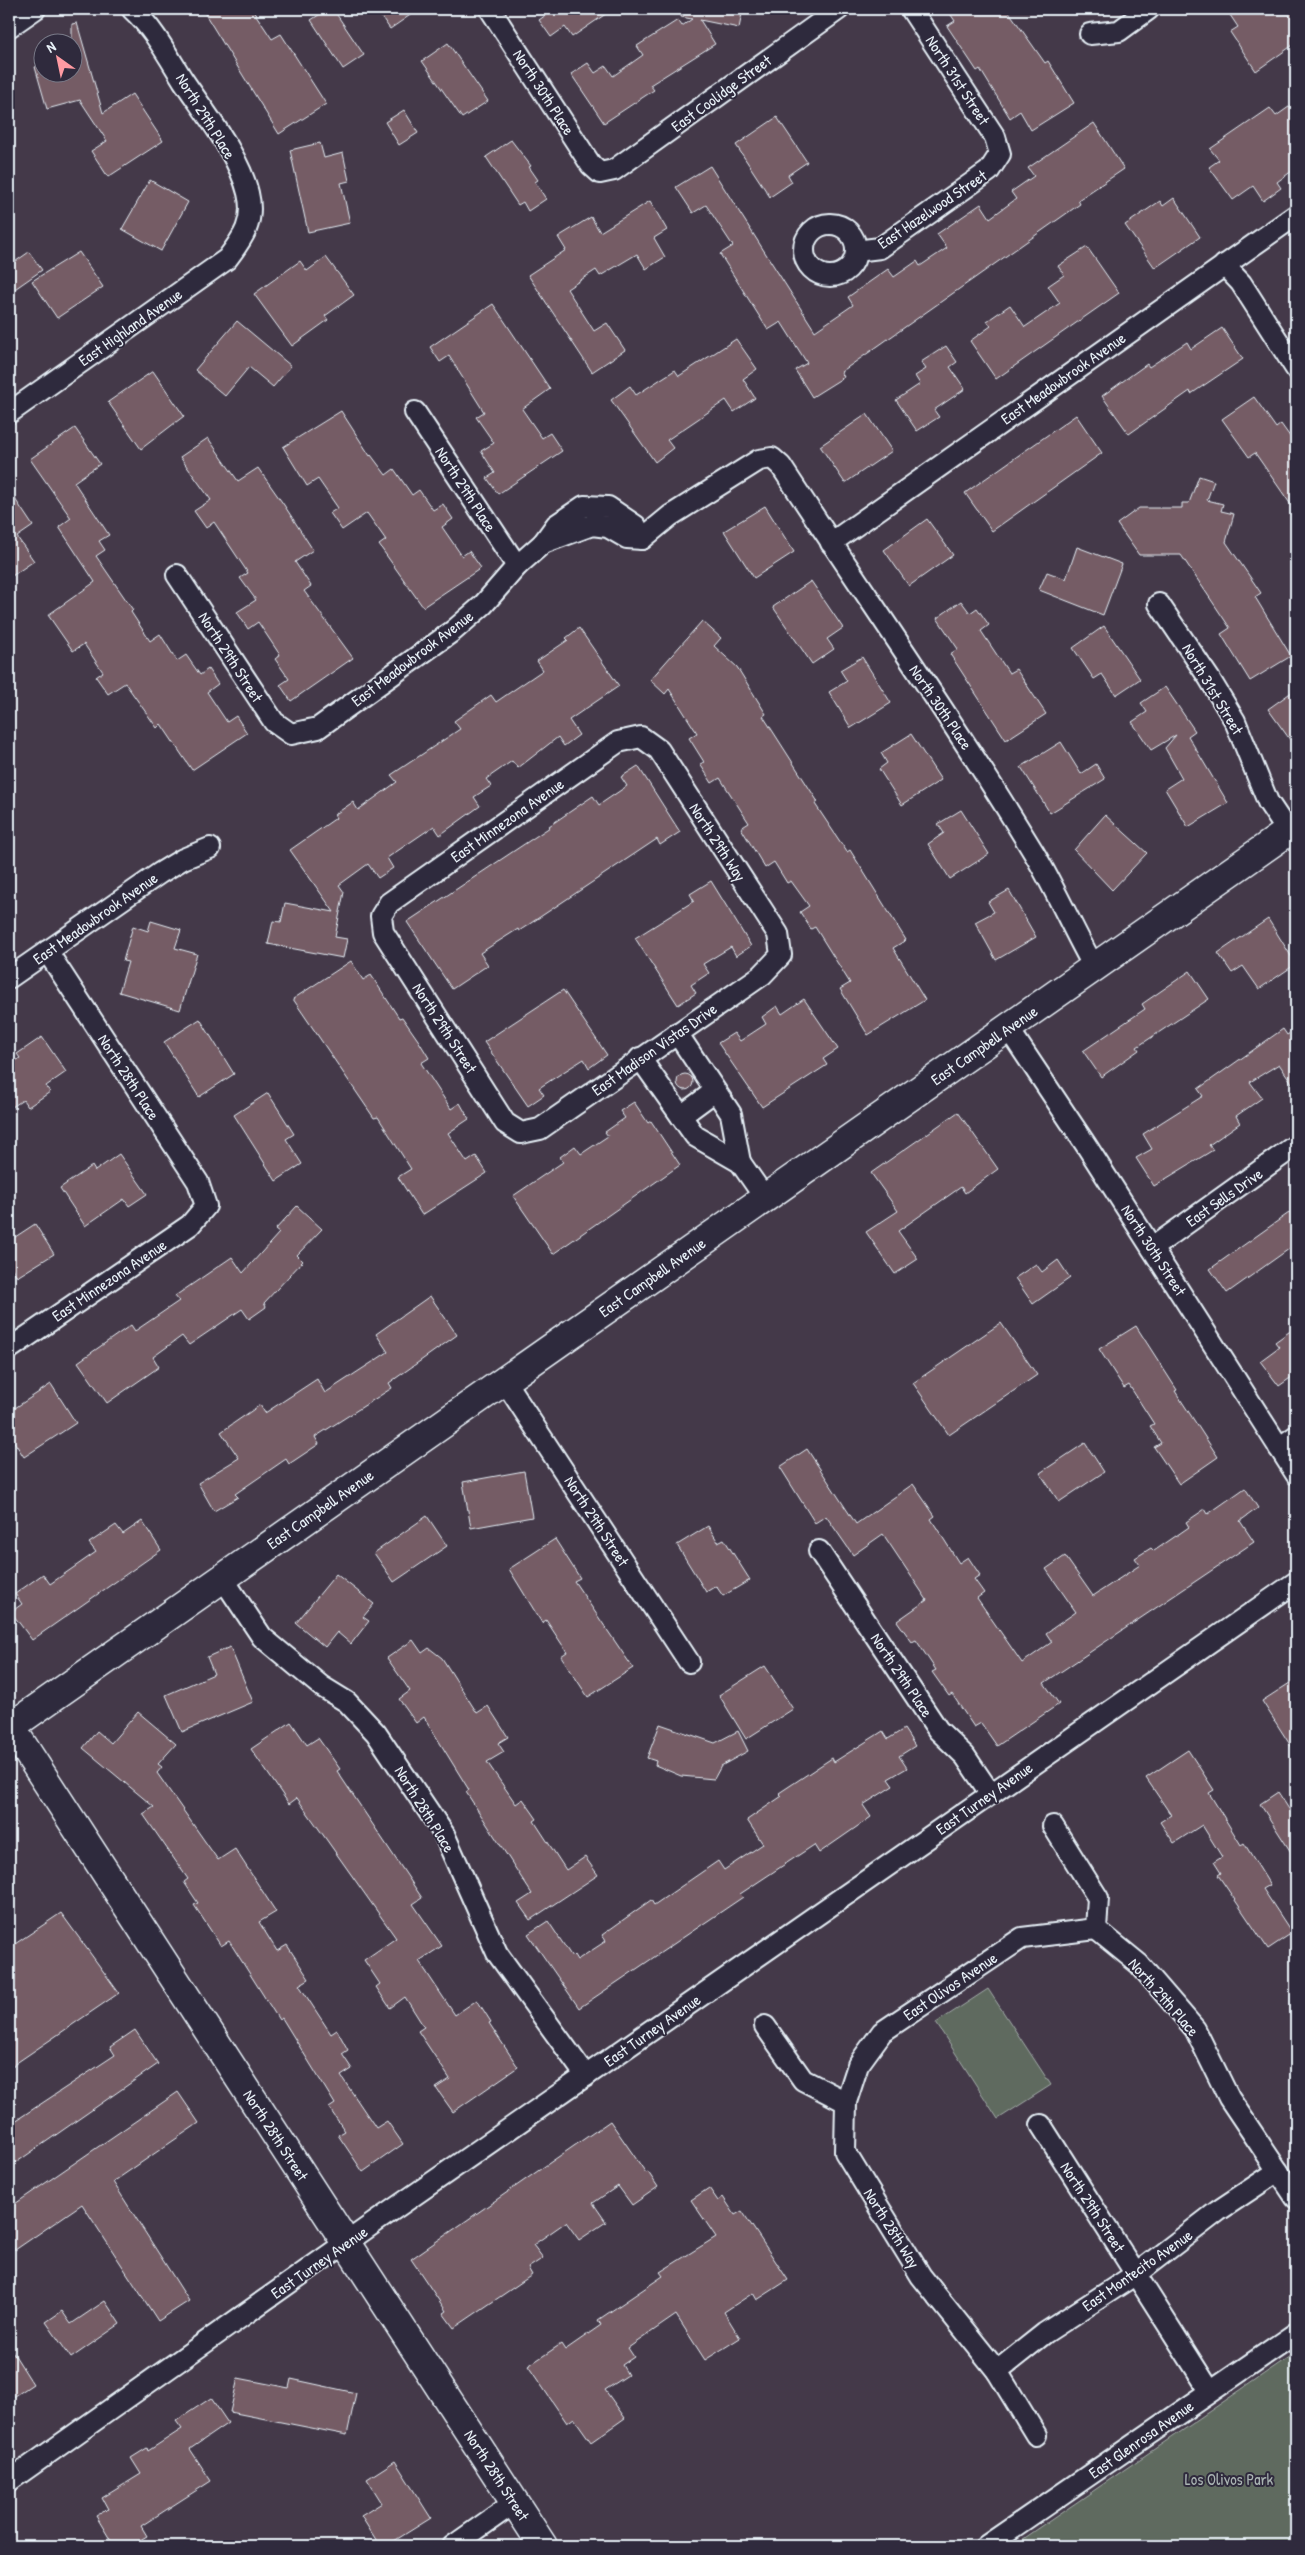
<svg xmlns="http://www.w3.org/2000/svg" width="1305" height="2555" font-family="'Patrick Hand',sans-serif">
<style>
.green{fill:#5f6a5e;stroke:#a4aeab}
.building{fill:#745c65;stroke:#e8f1f8}
.lines{fill:none;stroke-linecap:round;stroke-linejoin:round}
.street-casing{stroke:#e8f1f8;stroke-width:24}
.secondary-casing{stroke:#e8f1f8;stroke-width:31}
.street{stroke:#2f2a3d;stroke-width:20}
.secondary{stroke:#2f2a3d;stroke-width:28}
.labels{text-anchor:middle;dominant-baseline:central;stroke-width:4;stroke-linejoin:round;paint-order:stroke}
.street-label{font-size:16px;fill:#e8f1f8;stroke:#2f2a3d}
.park-label{font-size:16px;fill:#aab4b3;stroke:#2f2a3d}
</style>
<rect width="100%" height="100%" fill="#443949"/>
<filter id="ink" filterUnits="userSpaceOnUse"><feTurbulence type="fractalNoise" baseFrequency=".02" numOctaves="2"/><feDisplacementMap in="SourceGraphic" scale="10" xChannelSelector="R" yChannelSelector="G"/><feConvolveMatrix kernelMatrix="1 2 1 2 8 2 1 2 1" color-interpolation-filters="sRGB"/></filter>
<g filter="url(#ink)">
<!-- green -->
<g class="green">
<path d="M988 1989 1051 2085 998 2119 936 2023Z"/>
<path d="M1296 2352V2546H1013Z"/>
</g>
<!-- building -->
<g class="building">
<path d="M202 9H252L272 39 281 34 326 104 279 134Z"/>
<path d="M328 9H333L364 55 343 69 311 20Z"/>
<path d="M376 9H419L390 29Z"/>
<path d="M542 9H613L572 37 565 27 551 37 539 20 546 15Z"/>
<path d="M682 9H743L739 28 700 20 715 44 650 85 654 90 604 123 571 74 588 63 595 73 606 66 613 76 643 55 637 46 678 20 682 26 692 19 681 17Z"/>
<path d="M947 9H1007L1045 63 1048 61 1074 103 1031 130 1020 111 1010 118 980 69 977 71 947 26 955 21Z"/>
<path d="M1226 9H1296V43L1256 71 1230 32 1238 27Z"/>
<path d="M77 23 103 113 132 94 163 141 108 177 91 151 107 141 80 100 47 109 35 67 42 65V72H72V24Z"/>
<path d="M448 43 488 101 462 118 422 61Z"/>
<path d="M1296 102V168L1277 182 1281 188 1263 201 1253 186 1233 200 1209 167 1219 160 1210 149 1270 108 1276 116Z"/>
<path d="M404 110 418 133 399 145 385 122Z"/>
<path d="M777 117 807 162 788 175 792 182 770 197 736 145Z"/>
<path d="M1094 123 1124 169 1078 200 1080 204 841 372 844 377 812 397 795 370 807 363 781 322 768 330 720 254 733 246 706 205 693 213 676 187 710 166 815 331 853 305 848 297 888 269 894 277 917 261 920 266 947 248 937 234 981 204 990 218 1016 199 1011 192 1034 176 1028 168Z"/>
<path d="M511 140 531 166 529 167 538 180 535 182 546 199 528 211 523 202 518 205 486 157Z"/>
<path d="M320 143 324 158 343 153 349 181 341 183 350 223 308 232 290 150Z"/>
<path d="M150 180 188 202 161 251 122 229Z"/>
<path d="M1174 198 1200 237 1155 268 1125 225 1160 201 1163 206Z"/>
<path d="M650 201 667 230 654 238 665 257 646 269 637 254 600 276 596 270 567 289 594 331 607 323 625 350 592 372 528 275 566 250 558 237 591 217 600 232Z"/>
<path d="M1087 247 1119 293 996 379 970 341 991 326 987 321 1010 305 1025 327 1060 303 1048 286 1064 275 1058 266Z"/>
<path d="M29 252 42 270 9 293V266Z"/>
<path d="M79 252 103 287 57 318 32 281Z"/>
<path d="M326 257 354 295 325 316 328 320 292 346 254 294 300 261 307 271Z"/>
<path d="M493 304 550 389 522 409 542 438 550 433 562 451 498 494 487 478 495 473 481 451 494 443 476 417 484 412 449 356 440 362 430 347Z"/>
<path d="M237 321 291 366 273 387 249 367 225 396 195 370Z"/>
<path d="M1222 328 1243 359 1191 394 1190 391 1129 434 1102 396 1147 364 1149 367 1187 342 1191 349Z"/>
<path d="M736 339 757 369 743 379 755 398 734 412 726 400 667 440 673 448 655 462 611 400 630 386 636 395 675 370 679 376Z"/>
<path d="M946 346 957 362 950 367 965 389 934 410 939 417 917 431 896 400 920 384 915 376 926 369 921 362Z"/>
<path d="M153 371 184 416 141 449 108 402Z"/>
<path d="M1254 397 1276 428 1281 424 1296 445V512L1255 453 1249 457 1222 419Z"/>
<path d="M341 411 370 456 371 455 386 475 394 469 412 495 419 490 433 510 443 504 453 519 442 527 462 556 469 551 481 568 423 607 379 545 386 540 367 513 342 530 330 513 338 508 318 479 307 486 283 447Z"/>
<path d="M867 414 892 451 845 483 820 446Z"/>
<path d="M1076 415 1102 453 992 531 965 493Z"/>
<path d="M75 428 100 464 74 482 109 535 99 541 105 550 96 556 133 610 131 612 150 641 160 634 177 661 186 655 200 675 208 669 218 684 207 692 227 722 236 716 247 733 192 770 161 724 157 728 125 683 108 694 96 677 103 672 84 644 73 651 48 615 95 582 59 527 71 518 30 459Z"/>
<path d="M208 438 238 481 258 468 284 505 313 550 295 562 311 586 304 591 353 658 291 701 280 685 289 679 275 659 280 655 258 622 248 629 237 612 256 600 240 578 248 573 214 522 206 528 194 511 211 500 180 457Z"/>
<path d="M1199 476 1214 481 1207 500 1223 504 1221 511 1234 514 1226 542 1261 593 1255 597 1291 656 1250 681 1221 634 1230 628 1181 555H1139L1117 524 1139 508H1182V503H1189Z"/>
<path d="M9 490 33 526 17 537 34 561 9 578Z"/>
<path d="M765 506 794 552 754 578 724 531Z"/>
<path d="M927 519 953 555 909 586 884 550Z"/>
<path d="M1077 547 1122 564 1103 615 1039 590 1047 572 1066 579Z"/>
<path d="M811 581 843 628 827 639 834 649 812 664 773 607Z"/>
<path d="M961 601 970 613 977 608 989 625 981 631 1009 673 1016 669 1046 714 1006 740 950 654 958 649 937 618Z"/>
<path d="M702 621 721 638 714 646 737 667 766 714 763 716 818 802 815 804 847 852 850 850 906 940 893 948 925 1000 868 1035 840 989 850 983 815 927 811 929 800 912 809 906 791 881 787 883 774 862 765 868 741 828 749 823 720 778 712 783 700 764 704 762 689 738 697 733 669 689 665 694 650 680Z"/>
<path d="M1104 626 1140 679 1116 695 1102 674 1094 679 1073 648Z"/>
<path d="M579 628 619 686 569 720 579 735 564 746 558 737 518 768 512 761 486 779 491 786 474 797 480 806 440 835 434 826 387 858 393 868 378 878 368 864 339 885 344 892 335 937 347 939 343 958 268 944 273 921 281 922 285 903 334 912 290 850 336 818 334 815 353 802 358 810 397 782 391 775 460 729 454 721 491 695 496 702 543 670 537 661 568 640 566 638Z"/>
<path d="M862 657 891 703 851 728 829 692 847 681 840 670Z"/>
<path d="M1165 687 1195 731 1188 736 1228 803 1188 827 1165 789 1182 778 1165 748 1176 735 1151 750 1132 722 1147 712 1141 703Z"/>
<path d="M1296 689V748L1268 709Z"/>
<path d="M911 734 941 780 902 805 879 769 887 763 881 753Z"/>
<path d="M1061 742 1081 774 1096 764 1105 779 1050 813 1021 767Z"/>
<path d="M638 766 680 832 660 845 657 839 519 931 518 929 480 953 488 965 452 989 407 922 550 827 549 826 593 796 599 805 627 786 621 777Z"/>
<path d="M961 810 989 854 950 879 928 844 944 833 938 824Z"/>
<path d="M1105 815 1147 853 1112 890 1074 850Z"/>
<path d="M711 881 751 946 736 956 731 947 703 964 709 973 691 985 696 993 678 1005 635 938 694 901 690 894Z"/>
<path d="M1009 890 1036 937 996 960 975 922 994 912 988 902Z"/>
<path d="M1268 919 1296 964 1259 989 1243 966 1232 973 1218 953Z"/>
<path d="M151 921 181 930 175 948 197 954 180 1010 119 992 128 962 123 961 133 926 148 931Z"/>
<path d="M351 961 363 980 371 975 399 1018 402 1017 418 1040 429 1058 421 1063 451 1109 460 1103 469 1119 448 1133 467 1162 476 1156 487 1173 422 1215 398 1177 411 1169 378 1117 374 1118 293 999Z"/>
<path d="M1190 971 1209 999 1137 1047 1139 1050 1101 1077 1083 1051 1145 1009 1142 1004Z"/>
<path d="M563 990 607 1055 589 1068 584 1059 565 1071 539 1088 544 1095 528 1106 484 1042Z"/>
<path d="M804 999 838 1049 823 1059 827 1065 762 1107 718 1043 734 1033 740 1041 766 1024 762 1017 777 1006 782 1014Z"/>
<path d="M200 1019 234 1074 199 1097 164 1042Z"/>
<path d="M1283 1029 1287 1035 1296 1029V1089L1279 1064 1250 1082 1262 1098 1236 1116 1240 1123 1209 1145 1213 1150 1154 1186 1136 1158 1152 1149 1143 1134 1203 1096 1198 1089Z"/>
<path d="M42 1037 66 1072 46 1086 50 1092 28 1107 23 1100 9 1109V1065L20 1058 17 1054Z"/>
<circle cx="685" cy="1082" r="8"/>
<path d="M268 1093 294 1134 286 1139 302 1164 276 1181 234 1115Z"/>
<path d="M634 1102 648 1123 651 1121 680 1165 553 1254 513 1196 563 1162 560 1157 575 1146 581 1154 608 1136 605 1132 625 1118 620 1111Z"/>
<path d="M958 1112 998 1169 965 1193 961 1187 898 1231 918 1259 895 1274 866 1232 898 1211 871 1173Z"/>
<path d="M119 1154 147 1194 129 1206 124 1199 85 1226 60 1188 92 1166 95 1171Z"/>
<path d="M297 1206 322 1229 297 1255 303 1261 264 1303 266 1307 249 1319 242 1309 189 1345 182 1336 153 1357 159 1367 107 1403 78 1362 131 1325 135 1331 179 1301 175 1296 232 1257 243 1273 279 1233 275 1230Z"/>
<path d="M1296 1208V1244L1227 1293 1210 1269Z"/>
<path d="M35 1224 54 1254 17 1277 9 1263V1241Z"/>
<path d="M1058 1260 1070 1278 1033 1304 1015 1278 1036 1264 1042 1272Z"/>
<path d="M430 1296 457 1335 389 1383 392 1388 315 1437 319 1444 289 1464 286 1459 235 1494 238 1497 214 1511 198 1483 239 1458 221 1432 260 1405 265 1413 317 1379 325 1393 388 1352 376 1334Z"/>
<path d="M1001 1323 1037 1375 949 1435 913 1383Z"/>
<path d="M1136 1326 1177 1390 1175 1391 1218 1457 1179 1484 1154 1447 1161 1443 1150 1426 1154 1424 1129 1385 1124 1388 1099 1349Z"/>
<path d="M1296 1327V1374L1279 1386 1260 1361 1279 1347 1275 1342Z"/>
<path d="M51 1384 76 1423 24 1457 9 1434V1412Z"/>
<path d="M1085 1443 1104 1472 1059 1502 1040 1473Z"/>
<path d="M807 1449 856 1524 913 1484 935 1516 931 1519 959 1563 968 1557 980 1575 974 1579 984 1593 977 1598 1022 1663 1052 1642 1046 1633 1076 1612 1046 1569 1065 1556 1093 1596 1140 1565 1135 1558 1151 1548 1154 1551 1189 1527 1186 1522 1205 1509 1208 1514 1245 1488 1258 1508 1240 1521 1254 1542 1044 1683 1059 1704 997 1746 981 1723 974 1727 952 1694 949 1696 932 1672 936 1670 916 1640 912 1642 897 1621 927 1600 883 1534 853 1555 826 1516 815 1523 780 1467Z"/>
<path d="M524 1471 532 1517 471 1528 463 1482Z"/>
<path d="M427 1516 447 1546 394 1582 374 1553Z"/>
<path d="M142 1521 161 1550 32 1640 11 1612 22 1604 15 1594 43 1574 50 1584 96 1552 89 1543 116 1525 123 1534Z"/>
<path d="M708 1526 718 1542 724 1539 750 1580 723 1596 716 1586 706 1592 677 1545Z"/>
<path d="M555 1539 580 1578 574 1581 633 1668 588 1697 561 1656 567 1652 546 1620 542 1623 509 1569Z"/>
<path d="M336 1574 374 1604 363 1617 369 1621 351 1644 337 1632 325 1647 296 1623Z"/>
<path d="M413 1640 422 1653 429 1648 442 1658 477 1713 488 1706 508 1737 498 1743 504 1752 487 1762 516 1804 523 1799 537 1819 534 1821 566 1870 585 1857 598 1875 530 1920 518 1903 532 1894 466 1792 469 1790 424 1717 416 1723 399 1699 410 1691 387 1658Z"/>
<path d="M230 1647 253 1702 182 1732 166 1695 214 1674 207 1657Z"/>
<path d="M765 1666 793 1709 746 1739 719 1695Z"/>
<path d="M1296 1679V1754L1262 1701Z"/>
<path d="M138 1712 176 1744 158 1764 162 1767 157 1773 218 1860 235 1849 276 1912 259 1922 277 1951 287 1945 309 1979 299 1985 331 2034 337 2030 348 2050 342 2054 352 2069 341 2076 376 2128 387 2121 403 2144 363 2172 338 2135 345 2131 329 2108 335 2104 282 2018 279 2020 229 1941 221 1946 194 1905 198 1903 184 1882 188 1879 143 1814 154 1807 83 1748 97 1731 111 1743Z"/>
<path d="M291 1722 307 1745 318 1738 340 1769 337 1771 422 1898 413 1904 442 1946 419 1961 455 2015 477 2000 491 2022 489 2023 518 2067 453 2112 436 2088 450 2079 418 2031 424 2027 405 1997 390 2008 376 1987 380 1984 364 1960 396 1938 297 1798 289 1804 251 1749Z"/>
<path d="M660 1724 715 1743 738 1731 748 1751 721 1766 714 1779 681 1776 655 1765 656 1761 647 1758Z"/>
<path d="M904 1729 915 1746 899 1756 907 1768 888 1779 893 1786 863 1805 871 1817 819 1853 814 1845 740 1894 743 1897 579 2008 528 1934 548 1921 572 1957 574 1955 577 1960 606 1941 602 1935 651 1900 654 1905 718 1861 724 1870 763 1844 747 1820 782 1796 779 1793 832 1758 834 1762 883 1731 888 1739Z"/>
<path d="M1188 1750 1214 1790 1209 1793 1241 1845 1244 1843 1270 1885 1263 1889 1292 1933 1268 1949 1218 1875 1221 1873 1214 1862 1222 1857 1202 1825 1174 1843 1160 1822 1171 1815 1146 1778Z"/>
<path d="M1278 1792 1296 1820V1860L1260 1804Z"/>
<path d="M61 1913 119 1993 9 2068V1948Z"/>
<path d="M135 2030 158 2064 14 2164 9 2156V2125L115 2055 110 2047Z"/>
<path d="M178 2092 199 2123 113 2182 189 2301 158 2321 82 2204 15 2250 9 2241V2208Z"/>
<path d="M610 2121 646 2173 648 2172 658 2187 632 2205 618 2186 593 2203 606 2222 579 2240 566 2222 533 2245 543 2258 528 2268 532 2275 454 2328 443 2313 446 2311 411 2259Z"/>
<path d="M709 2188 718 2201 723 2197 735 2215 742 2211 788 2280 757 2300 753 2293 724 2312 740 2338 705 2360 676 2315 628 2348 634 2357 622 2365 628 2375 605 2390 625 2418 591 2442 574 2418 567 2423 528 2366 561 2344 565 2350 601 2325 598 2320 663 2276 660 2272 716 2237 691 2200Z"/>
<path d="M105 2301 120 2324 71 2358 46 2322 62 2311 71 2324Z"/>
<path d="M9 2346 33 2384 9 2400Z"/>
<path d="M238 2378 289 2388 291 2379 356 2393 347 2435 230 2412Z"/>
<path d="M211 2398 228 2423 190 2449 211 2481 141 2526 147 2536 130 2546H114L96 2516 108 2509 102 2498 141 2474 131 2458 147 2448 148 2451 182 2429 176 2421Z"/>
<path d="M395 2461 431 2518 386 2546H380L361 2516 382 2503 367 2479Z"/>
</g>
<g class="lines">
<defs>
<g id="street">
<path d="M490 9 591 165 600 173 614 170 839 9"/>
<path d="M9 27 35 9"/>
<path d="M1090 34 1119 31 1149 9"/>
<circle cx="830" cy="250" r="26"/>
<path d="M856 251 880 248 989 171 1000 154 995 137 911 9"/>
<path d="M1224 265 1241 283 1296 369"/>
<path d="M415 412 517 566"/>
<path d="M9 413 227 259C243 238 255 222 248 193 239 155 205 113 183 80 168 56 153 28 132 9"/>
<path d="M543 543 592 525 608 527 627 538 642 539 670 516 759 460 772 458 781 466C865 595 954 721 1034 853 1056 890 1073 930 1094 967"/>
<path d="M831 543 1296 215"/>
<path d="M177 575 274 722 291 734 318 728 453 631 483 605 517 566 543 543 556 525 584 506 608 507 636 526 642 539"/>
<path d="M1159 604 1209 678 1235 721 1268 802 1288 832"/>
<path d="M641 737 659 750 778 934 781 955 762 975 540 1129 521 1133 505 1123 383 932 381 916 389 903 618 742Z"/>
<path d="M9 978 160 873 183 859 210 848"/>
<path d="M1008 1028 1086 1145 1296 1474"/>
<path d="M677 1033 731 1114 740 1162"/>
<path d="M640 1058 695 1136 740 1162 765 1198"/>
<path d="M681 1116 715 1091"/>
<path d="M1152 1248 1296 1145"/>
<path d="M9 1349 190 1225 206 1206 198 1182 47 951"/>
<path d="M504 1380 689 1662"/>
<path d="M1279 1448 1296 1436"/>
<path d="M819 1551 938 1730 965 1756 990 1793"/>
<path d="M222 1577 262 1637 321 1686 347 1702 376 1733 444 1834 497 1953 586 2076"/>
<path d="M1053 1826 1098 1898 1096 1929"/>
<path d="M1096 1929 1139 1964 1195 2029 1229 2098 1296 2198"/>
<path d="M765 2026 803 2080 846 2102 845 2152 921 2276 997 2371 1036 2435"/>
<path d="M846 2102 858 2065 882 2032 1022 1938 1096 1929"/>
<path d="M1041 2125 1210 2391"/>
<path d="M997 2371 1045 2333 1136 2274 1218 2211 1278 2171"/>
<path d="M9 2481 374 2223 1296 1582"/>
<path d="M453 2546 514 2503"/>
<path d="M986 2546 1296 2333"/>
</g>
<g id="secondary">
<path d="M9 1724 543 2546"/>
<path d="M9 1728 1296 826"/>
</g>
</defs>
<!-- street casing -->
<use href="#street" class="street-casing"/>
<!-- secondary casing -->
<use href="#secondary" class="secondary-casing"/>
<!-- street -->
<use href="#street" class="street"/>
<!-- secondary -->
<use href="#secondary" class="secondary"/>
</g>
</g>
<g class="labels">
<!-- street labels -->
<g class="street-label">
<text transform="translate(958 80) rotate(57)">North 31st Street</text>
<text transform="translate(544 92) rotate(57)">North 30th Place</text>
<text transform="translate(721 93) rotate(-36)">East Coolidge Street</text>
<text transform="translate(206 116) rotate(58)">North 29th Place</text>
<text transform="translate(932 209) rotate(-34)">East Hazelwood Street</text>
<text transform="translate(130 327) rotate(-35)">East Highland Avenue</text>
<text transform="translate(1063 378) rotate(-35)">East Meadowbrook Avenue</text>
<text transform="translate(466 489) rotate(57)">North 29th Place</text>
<text transform="translate(231 657) rotate(57)">North 29th Street</text>
<text transform="translate(412 658) rotate(-37)">East Meadowbrook Avenue</text>
<text transform="translate(1213 689) rotate(59)">North 31st Street</text>
<text transform="translate(941 707) rotate(56)">North 30th Place</text>
<text transform="translate(507 820) rotate(-35)">East Minnezona Avenue</text>
<text transform="translate(718 842) rotate(57)">North 29th Way</text>
<text transform="translate(95 918) rotate(-35)">East Meadowbrook Avenue</text>
<text transform="translate(445 1028) rotate(57)">North 29th Street</text>
<text transform="translate(984 1045) rotate(-35)">East Campbell Avenue</text>
<text transform="translate(654 1049) rotate(-35)">East Madison Vistas Drive</text>
<text transform="translate(129 1077) rotate(57)">North 28th Place</text>
<text transform="translate(1224 1197) rotate(-35)">East Sells Drive</text>
<text transform="translate(1154 1250) rotate(57)">North 30th Street</text>
<text transform="translate(652 1277) rotate(-35)">East Campbell Avenue</text>
<text transform="translate(109 1280) rotate(-34)">East Minnezona Avenue</text>
<text transform="translate(320 1509) rotate(-35)">East Campbell Avenue</text>
<text transform="translate(597 1521) rotate(57)">North 29th Street</text>
<text transform="translate(902 1675) rotate(56)">North 29th Place</text>
<text transform="translate(984 1798) rotate(-35)">East Turney Avenue</text>
<text transform="translate(425 1809) rotate(58)">North 28th Place</text>
<text transform="translate(950 1986) rotate(-34)">East Olivos Avenue</text>
<text transform="translate(1164 1997) rotate(49)">North 29th Place</text>
<text transform="translate(652 2030) rotate(-35)">East Turney Avenue</text>
<text transform="translate(276 2135) rotate(57)">North 28th Street</text>
<text transform="translate(1093 2207) rotate(57)">North 29th Street</text>
<text transform="translate(892 2228) rotate(58)">North 28th Way</text>
<text transform="translate(319 2262) rotate(-35)">East Turney Avenue</text>
<text transform="translate(1137 2270) rotate(-35)">East Montecito Avenue</text>
<text transform="translate(1141 2439) rotate(-35)">East Glenrosa Avenue</text>
<text transform="translate(497 2475) rotate(57)">North 28th Street</text>
</g>
<!-- park labels -->
<g class="park-label">
<text x="1229" y="2479">Los Olivos Park</text>
</g>
</g>
<!-- margin -->
<rect width="1305" height="2555" fill="none" stroke="#2f2a3d" stroke-width="30"/>
<rect x="15" y="15" width="1275" height="2525" fill="none" stroke="#e8f1f8" stroke-width="2" filter="url(#ink)"/>
<!-- north arrow -->
<g transform="translate(58 58) rotate(327)"><circle r="24" fill="#2f2a3d" stroke="#797a88"/>
<path d="M0-4L9 19L0 12L-9 19Z" fill="#ff9aa2"/>
<text y="-8" font-size="14" font-weight="bold" text-anchor="middle" fill="#e8f1f8">N</text>
</g>
</svg>
